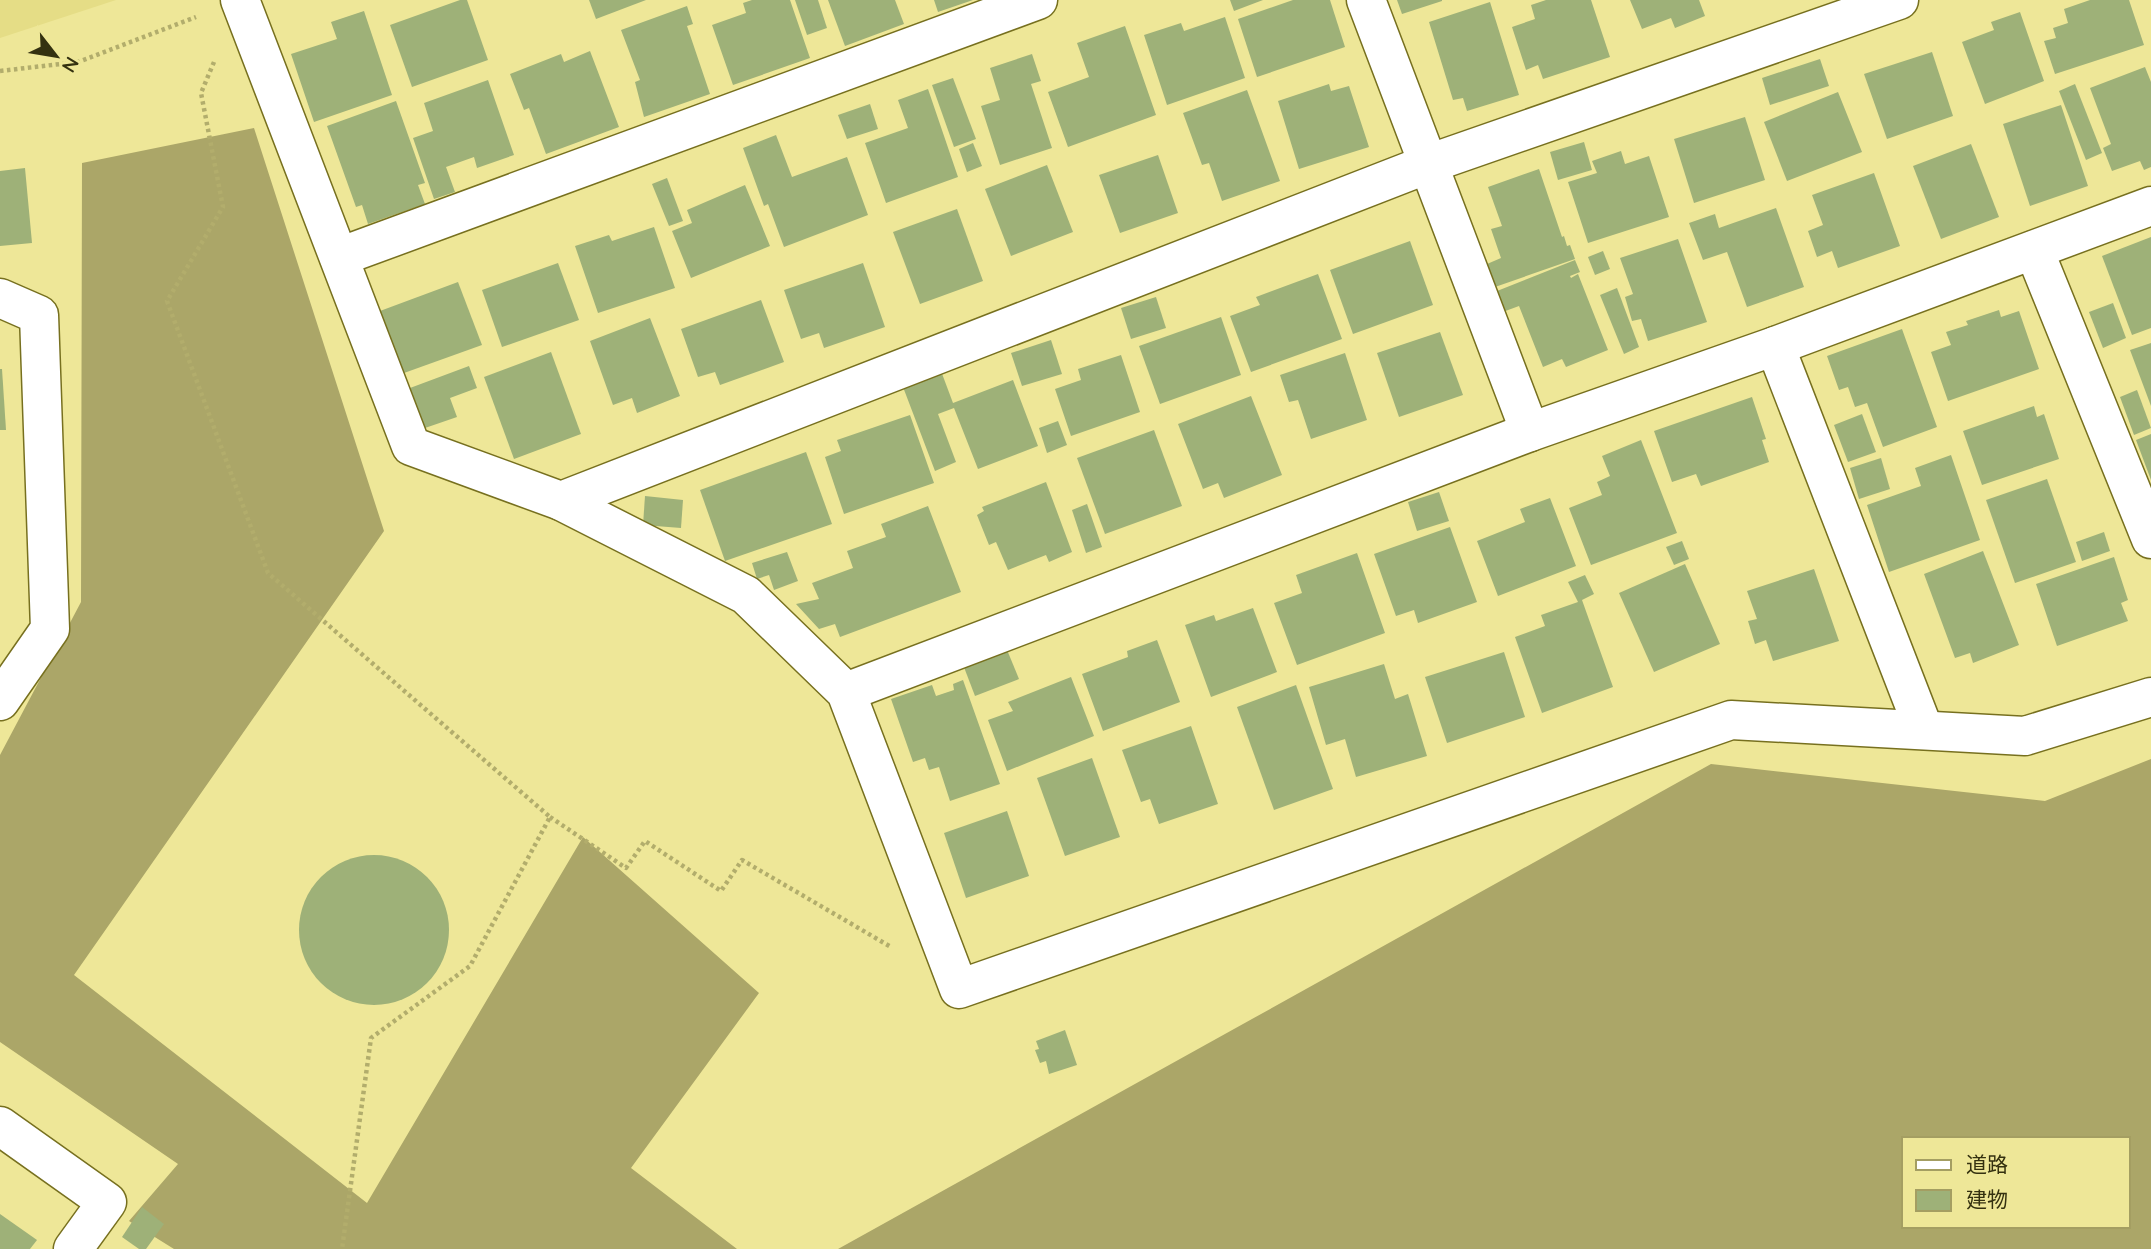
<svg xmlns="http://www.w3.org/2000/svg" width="2151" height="1249" font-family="Quicksand,'Noto Sans JP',sans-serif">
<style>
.built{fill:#e5dd86}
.forest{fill:#aba668;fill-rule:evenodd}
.building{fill:#9eb178}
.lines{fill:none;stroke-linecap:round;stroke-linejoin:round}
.street-casing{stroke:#77701f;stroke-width:41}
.path{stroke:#b2ad6c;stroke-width:4.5;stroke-dasharray:3.5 3.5;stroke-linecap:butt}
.street{stroke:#fff;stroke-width:38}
</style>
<rect width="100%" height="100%" fill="#eee798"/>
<!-- built -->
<path class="built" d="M0 0H116L0 38Z"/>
<!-- forest -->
<g class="forest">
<path d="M254 128 384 531 74 975 367 1203 583 837 759 993 631 1168 737 1249H174L129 1221 178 1164 0 1042V755L81 602 82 163Z"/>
<path d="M2151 759V1249H838L1711 764 2045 801ZM1904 1139H2128V1226H1904Z"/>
</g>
<!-- building -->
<g class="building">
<path d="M460 0H467L488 60 412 87 390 25Z"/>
<path d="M589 0H646L596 19Z"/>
<path d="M752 0H790L810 58 733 85 712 25 746 13 743 3Z"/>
<path d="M795 0H818L827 28 807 35Z"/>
<path d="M828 0H895L904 24 845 46Z"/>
<path d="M934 0H973L938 12Z"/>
<path d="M1230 0H1263L1234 11Z"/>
<path d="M1293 0H1330L1345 47 1257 77 1238 19Z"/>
<path d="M1397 0H1442V1L1402 14Z"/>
<path d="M1546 0H1591L1610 57 1543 79 1538 65 1526 70 1512 27 1535 19 1531 5Z"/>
<path d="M1630 0H1699L1705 16 1675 28 1671 18 1642 29Z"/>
<path d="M2090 0H2129L2144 45 2055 74 2044 41 2056 38 2053 28 2068 23 2064 9Z"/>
<path d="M1490 2 1519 95 1467 111 1463 98 1453 100 1429 22Z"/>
<path d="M687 6 693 24 687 26 710 94 644 117 635 82 640 80 621 30Z"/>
<path d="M364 11 392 95 314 122 291 54 337 39 331 22Z"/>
<path d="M2020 12 2044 81 1985 104 1962 42 1994 30 1991 22Z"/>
<path d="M1225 17 1245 78 1167 105 1144 35 1181 23 1184 31Z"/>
<path d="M1125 26 1156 115 1068 147 1048 92 1089 77 1077 43Z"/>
<path d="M590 51 619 127 546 154 529 108 524 110 510 74 561 54 564 62Z"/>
<path d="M1932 52 1953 116 1887 139 1864 74Z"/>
<path d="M1032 54 1041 81 1031 84 1052 148 1000 165 981 106 1000 100 990 68Z"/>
<path d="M1820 59 1829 86 1770 105 1762 78Z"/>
<path d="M2145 67 2151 82V167L2144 170 2140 161 2112 171 2103 148 2111 144 2090 88Z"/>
<path d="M953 78 976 139 954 147 932 85Z"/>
<path d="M488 80 514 155 477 168 474 157 446 167 455 192 434 199 413 138 433 131 424 103Z"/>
<path d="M1329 84 1331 91 1349 86 1369 147 1299 169 1278 101Z"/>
<path d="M2075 84 2102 153 2086 160 2059 91Z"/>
<path d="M928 89 958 177 886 203 865 143 908 128 898 100Z"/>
<path d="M1247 90 1280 181 1222 201 1209 163 1202 165 1183 113Z"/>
<path d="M1838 92 1862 152 1787 181 1764 122Z"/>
<path d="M396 101 425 183 418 185 425 204 368 224 362 205 356 207 327 126Z"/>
<path d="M870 104 878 129 847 139 838 115Z"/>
<path d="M2061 105 2088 186 2030 206 2003 124Z"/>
<path d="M1745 117 1765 180 1694 203 1674 139Z"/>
<path d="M776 135 792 177 847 157 868 215 784 247 768 204 764 206 743 148Z"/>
<path d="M1584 142 1592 170 1558 180 1550 152Z"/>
<path d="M973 143 982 166 967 172 959 149Z"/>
<path d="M1971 144 1999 217 1941 239 1913 166Z"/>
<path d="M1621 151 1625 164 1649 156 1669 217 1588 243 1568 182 1597 173 1592 161Z"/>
<path d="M1158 155 1178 213 1120 233 1099 175Z"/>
<path d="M1047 165 1073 232 1011 256 985 189Z"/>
<path d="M25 168 32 243 0 246V171Z"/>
<path d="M1539 169 1562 237 1564 236 1567 246 1570 245 1575 259 1495 287 1487 264 1501 258 1491 229 1502 226 1488 187Z"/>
<path d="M1874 173 1900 246 1838 268 1832 251 1817 257 1808 231 1823 225 1812 195Z"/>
<path d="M667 178 683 221 669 226 652 184Z"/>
<path d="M745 185 770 246 691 278 672 231 692 223 687 210Z"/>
<path d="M1776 208 1804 287 1747 307 1727 252 1703 260 1689 223 1715 214 1719 228Z"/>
<path d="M957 209 983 281 920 304 893 232Z"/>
<path d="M654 227 675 288 598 313 575 246 609 235 612 241Z"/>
<path d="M2151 237V328L2132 335 2102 256Z"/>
<path d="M1678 239 1707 322 1648 341 1641 319 1632 321 1625 297 1633 294 1620 258Z"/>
<path d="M1410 241 1433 305 1353 334 1330 270Z"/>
<path d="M1603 251 1610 269 1595 275 1588 257Z"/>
<path d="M1575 260 1580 272 1570 276 1571 278 1578 274 1608 350 1566 367 1562 359 1543 367 1519 306 1500 313 1492 293Z"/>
<path d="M558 263 579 320 502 347 482 290Z"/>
<path d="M863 263 885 327 824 348 819 333 801 339 784 290Z"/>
<path d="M1318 274 1342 339 1251 372 1230 316 1260 305 1256 297Z"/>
<path d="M458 282 482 345 404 373 380 311Z"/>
<path d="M1617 288 1639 347 1624 354 1600 295Z"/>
<path d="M1156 297 1166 328 1131 339 1121 308Z"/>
<path d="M761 300 784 362 720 385 715 372 698 377 681 329Z"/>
<path d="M2113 303 2126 338 2103 348 2089 312Z"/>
<path d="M1999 310 2001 317 2019 311 2039 369 1948 401 1931 352 1951 345 1946 332 1968 325 1966 321Z"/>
<path d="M1221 317 1241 375 1160 404 1139 346Z"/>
<path d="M650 318 680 396 637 413 632 398 613 405 590 341Z"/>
<path d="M1902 329 1937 427 1883 447 1867 403 1855 407 1848 387 1839 390 1827 356Z"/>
<path d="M1440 332 1463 395 1399 417 1377 353Z"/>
<path d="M1051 340 1062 374 1022 386 1011 353Z"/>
<path d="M2151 343V406L2130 350Z"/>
<path d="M551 352 581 434 514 459 484 377Z"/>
<path d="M1345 353 1367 420 1311 439 1298 400 1289 402 1280 375Z"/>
<path d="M1121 355 1140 412 1071 436 1055 389 1081 380 1078 369Z"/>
<path d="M469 366 477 388 450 398 457 417 425 428 410 388Z"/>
<path d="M0 369H2L6 430H0Z"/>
<path d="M941 371 953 403 1013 380 1038 446 978 469 954 408 938 414 956 462 935 471 903 387Z"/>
<path d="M2137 390 2151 428 2134 435 2120 397Z"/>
<path d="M1251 396 1282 475 1224 498 1218 483 1203 489 1178 424Z"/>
<path d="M1752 397 1766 439 1762 440 1769 462 1701 486 1696 474 1672 482 1654 431Z"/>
<path d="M2034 406 2037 417 2044 414 2059 459 1982 485 1963 431Z"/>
<path d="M1862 414 1876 452 1848 462 1834 425Z"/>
<path d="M910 415 934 483 844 514 825 457 841 451 837 440Z"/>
<path d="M1058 421 1067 445 1047 453 1039 428Z"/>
<path d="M1154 430 1182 506 1105 534 1077 458Z"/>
<path d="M2151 434V480L2136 440Z"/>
<path d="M1641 440 1677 533 1591 565 1569 508 1602 495 1597 482 1610 476 1602 456Z"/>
<path d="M806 452 832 524 725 561 700 490Z"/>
<path d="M1951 455 1980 540 1889 572 1867 505 1921 486 1915 468Z"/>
<path d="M1881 458 1890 489 1859 499 1850 468Z"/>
<path d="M2047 479 2076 562 2015 583 1986 500Z"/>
<path d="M1046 482 1072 552 1049 562 1046 555 1008 570 996 542 989 545 977 515 984 511 982 507Z"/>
<path d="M1439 492 1449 521 1417 531 1408 502Z"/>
<path d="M645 496 683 500 681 528 643 525Z"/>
<path d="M1550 498 1576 566 1498 596 1477 541 1525 522 1520 509Z"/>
<path d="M1087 504 1102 547 1086 553 1072 510Z"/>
<path d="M928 506 961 592 840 637 835 624 819 629 796 604 819 599 812 583 853 568 847 551 886 537 881 524Z"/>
<path d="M1450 527 1477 602 1418 623 1414 610 1396 616 1374 554Z"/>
<path d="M2104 532 2110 551 2082 561 2076 542Z"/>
<path d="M1682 541 1689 559 1674 565 1666 547Z"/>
<path d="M1983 551 2019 645 1973 663 1970 653 1955 658 1924 574Z"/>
<path d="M787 552 798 581 774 590 769 575 757 579 752 563Z"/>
<path d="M1357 553 1385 633 1297 665 1274 603 1302 593 1296 575Z"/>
<path d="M2114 557 2128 600 2121 603 2128 621 2057 646 2036 584Z"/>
<path d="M1685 564 1720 644 1654 672 1619 593Z"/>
<path d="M1814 569 1839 641 1773 661 1766 640 1755 644 1748 621 1757 619 1747 591Z"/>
<path d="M1585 575 1594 594 1582 600 1613 687 1542 713 1515 637 1545 626 1541 615 1578 602 1568 582Z"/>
<path d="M1253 608 1277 672 1211 697 1185 625 1214 615 1216 621Z"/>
<path d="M1157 640 1180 702 1103 731 1082 674 1128 657 1127 651Z"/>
<path d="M1005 645 1019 679 975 696 962 662Z"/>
<path d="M1504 652 1525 717 1447 743 1425 677Z"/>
<path d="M1384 664 1395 699 1408 694 1427 756 1356 777 1345 739 1326 745 1309 687Z"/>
<path d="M1071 677 1094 736 1007 771 988 720 1013 711 1008 702Z"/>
<path d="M963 680 1000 784 950 801 939 767 929 770 925 758 913 762 891 699 932 685 936 696 954 690 953 684Z"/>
<path d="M1296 685 1333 789 1274 810 1237 707Z"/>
<path d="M1191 726 1218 804 1159 824 1150 799 1141 802 1122 750Z"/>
<path d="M1092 758 1120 837 1065 856 1037 778Z"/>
<path d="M1007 811 1029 876 966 898 944 833Z"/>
<circle cx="374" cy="930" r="75"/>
<path d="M1065 1030 1077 1065 1049 1074 1046 1061 1040 1063 1035 1050 1039 1049 1036 1041Z"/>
<path d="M142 1207 164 1224 146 1249H139L122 1237Z"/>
<path d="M0 1214 37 1240 30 1249H0Z"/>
</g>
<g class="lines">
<defs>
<g id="street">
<path d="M240 0 411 446 561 501 1428 164 1899 0"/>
<path d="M1366 0 1530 432"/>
<path d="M2034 250 2151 539"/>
<path d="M339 257 1038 0"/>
<path d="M0 298 39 315 50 629 0 701"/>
<path d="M1775 346 1924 730"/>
<path d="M561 501 746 595 846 692 959 989 1731 720 2025 736 2151 697"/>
<path d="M846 692 1530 432 1775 346 2151 206"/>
<path d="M0 1126 107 1202 73 1249"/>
</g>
</defs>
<!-- street casing -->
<use href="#street" class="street-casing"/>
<!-- path -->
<g class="path">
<path d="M214 62 201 93 223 207 167 301 268 573 550 817 470 966 371 1038 342 1249"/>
<path d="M0 71 78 62 196 17"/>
<path d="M550 817 626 868 645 841 721 891 742 860 891 947"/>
</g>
<!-- street -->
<use href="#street" class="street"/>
</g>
<!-- legend -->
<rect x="1902" y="1137" width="228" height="91" fill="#eee798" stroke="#a49e62" stroke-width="2"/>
<rect x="1916" y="1160" width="35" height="10" fill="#ffffff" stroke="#a49e62" stroke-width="2"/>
<text x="1966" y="1172" font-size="21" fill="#343110">道路</text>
<rect x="1916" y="1190" width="35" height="21" fill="#9eb178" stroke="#a49e62" stroke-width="2"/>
<text x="1966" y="1207" font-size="21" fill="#343110">建物</text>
<!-- north arrow -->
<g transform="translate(56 56) rotate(121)" stroke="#eee798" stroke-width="5" paint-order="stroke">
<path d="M0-5L12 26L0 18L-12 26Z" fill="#343110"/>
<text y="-10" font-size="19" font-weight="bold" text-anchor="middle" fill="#343110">N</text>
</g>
</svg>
